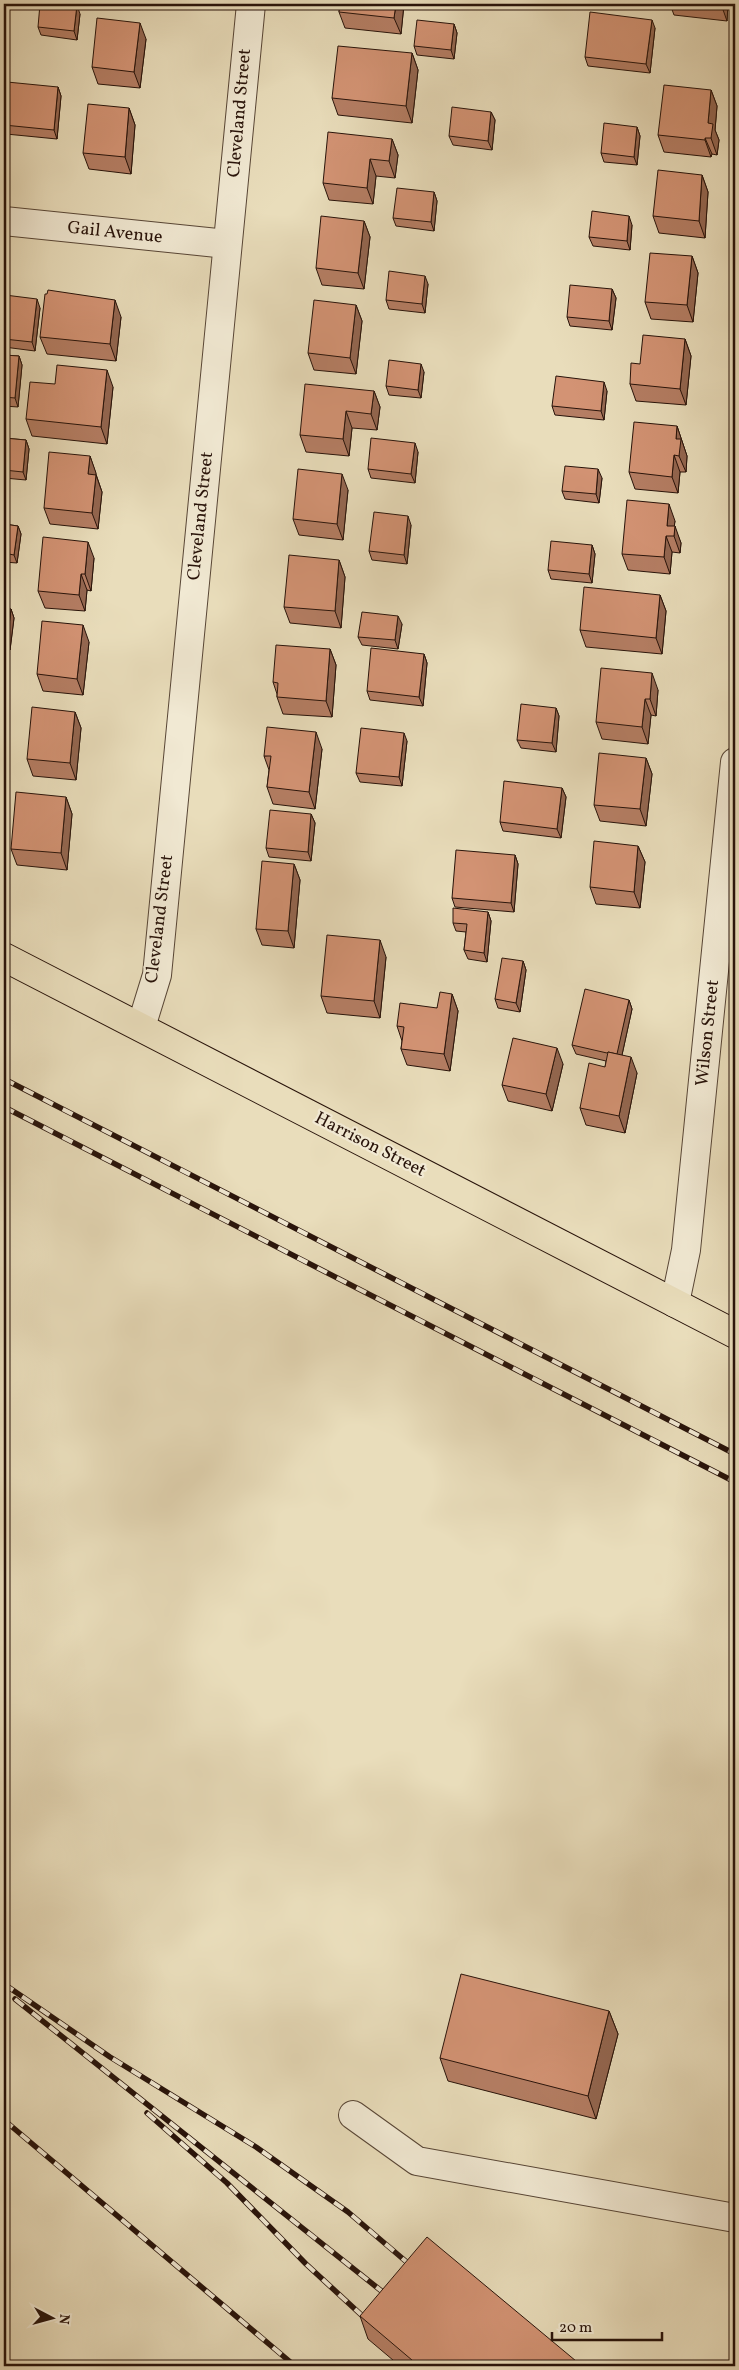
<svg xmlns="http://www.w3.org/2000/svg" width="739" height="2370" font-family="Vollkorn,serif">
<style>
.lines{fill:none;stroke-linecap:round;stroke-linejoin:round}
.minor-casing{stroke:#584636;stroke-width:30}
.major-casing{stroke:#28130a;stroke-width:30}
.minor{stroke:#f1e9d3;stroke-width:28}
.major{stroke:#e9ddbb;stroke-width:28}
.rail-casing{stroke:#28130a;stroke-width:5.5}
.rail{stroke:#f1e9d3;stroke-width:4;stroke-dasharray:11;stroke-linecap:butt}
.wall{fill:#b57e64;stroke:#28130a}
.shaded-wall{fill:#946751;stroke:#28130a}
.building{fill:#d39374;stroke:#28130a}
.labels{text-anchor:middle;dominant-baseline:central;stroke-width:4.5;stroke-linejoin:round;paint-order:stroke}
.street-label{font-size:18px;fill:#28130a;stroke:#f1e9d3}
</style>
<rect width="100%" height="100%" fill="#e9ddbb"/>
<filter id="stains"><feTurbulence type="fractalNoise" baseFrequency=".004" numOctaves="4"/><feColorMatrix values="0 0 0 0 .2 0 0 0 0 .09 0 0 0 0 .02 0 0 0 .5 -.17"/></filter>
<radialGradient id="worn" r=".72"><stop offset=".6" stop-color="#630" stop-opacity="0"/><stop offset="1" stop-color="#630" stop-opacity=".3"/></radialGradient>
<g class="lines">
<defs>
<g id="minor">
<path d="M4 221 227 244"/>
<path d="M141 1027 157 975 251 4"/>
<path d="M675 1303 686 1250 735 762"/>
<path d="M353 2115 417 2161 735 2218"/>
</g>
<path id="major" d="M4 957 735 1334"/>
</defs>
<!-- minor casing -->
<use href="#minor" class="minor-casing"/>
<!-- major casing -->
<use href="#major" class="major-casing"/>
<!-- minor -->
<use href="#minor" class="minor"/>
<!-- major -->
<use href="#major" class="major"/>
<defs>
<g id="rail">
<path d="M4 1079 735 1454"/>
<path d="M4 1107 735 1482"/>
<path d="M4 1984 110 2057 256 2147 348 2212 416 2270"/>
<path d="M15 1999 389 2297"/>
<path d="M147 2113 227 2183 306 2264 369 2322"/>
<path d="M4 2120 295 2366"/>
</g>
</defs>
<!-- rail casing -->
<use href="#rail" class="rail-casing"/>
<!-- rail -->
<use href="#rail" class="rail"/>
</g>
<!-- wall -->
<g class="wall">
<path d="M128 4H149L148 6Z"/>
<path d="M340 4H404L401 34 345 28 339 12Z"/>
<path d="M670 4H728L727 21 674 15Z"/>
<path d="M80 14 77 40 41 35 38 27Z"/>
<path d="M454 24 457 33 454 59 417 55 414 46Z"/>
<path d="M655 28 650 73 588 66 585 57Z"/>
<path d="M146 39 140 88 98 84 92 67Z"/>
<path d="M412 53 418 70 412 123 338 115 332 98Z"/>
<path d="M58 87 61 96 57 139 6 134 4 128V115Z"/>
<path d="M711 90 717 106 715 130 719 140 717 155 712 154 711 157 664 152 658 135Z"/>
<path d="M129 108 135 125 131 174 89 169 83 153Z"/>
<path d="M491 112 495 120 492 150 453 145 449 136Z"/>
<path d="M637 127 640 136 637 165 604 162 601 153Z"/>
<path d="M392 139 398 155 395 178 376 176 373 204 329 200 323 183Z"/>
<path d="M702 175 708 192 705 238 659 233 653 216Z"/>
<path d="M434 192 437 201 434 231 396 226 393 218Z"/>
<path d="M364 221 370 237 364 289 322 285 316 268Z"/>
<path d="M632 225 630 250 593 246 589 237Z"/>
<path d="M692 256 698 273 693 322 651 319 645 302Z"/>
<path d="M428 284 425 313 389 309 386 300Z"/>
<path d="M612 289 616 298 612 330 570 326 567 317Z"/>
<path d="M356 305 362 321 356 374 314 370 308 353Z"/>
<path d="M4 308H40L35 351 4 347Z"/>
<path d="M121 317 116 361 47 354 40 337Z"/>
<path d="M685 339 691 356 686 405 636 401 630 384 640 364Z"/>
<path d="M4 355 19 356 22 365 18 407 4 406Z"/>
<path d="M424 372 421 398 389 395 386 386Z"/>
<path d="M55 384 113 387 107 444 32 436 26 419Z"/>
<path d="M374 391 380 407 377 430 352 428 349 456 306 452 300 435Z"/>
<path d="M607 391 604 420 555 415 552 406Z"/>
<path d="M677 426 687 456 686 472H680L678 493 635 489 629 472Z"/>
<path d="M4 438 26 440 29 449 26 480 4 478Z"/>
<path d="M418 452 415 483 371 478 368 469Z"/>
<path d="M90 456 102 492 98 529 50 524 44 508Z"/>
<path d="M602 478 599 503 565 499 562 491Z"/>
<path d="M348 490 343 540 299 535 293 519Z"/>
<path d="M675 521 674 526 681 543 680 553 672 552 670 574 628 570 622 554Z"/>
<path d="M4 524 18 526 21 534 17 563 4 562Z"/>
<path d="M411 525 407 564 372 560 369 551Z"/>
<path d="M592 545 595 554 592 583 551 579 548 570Z"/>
<path d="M94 558 91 591 87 590 85 611 45 608 38 591Z"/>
<path d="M339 560 345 577 341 628 290 623 284 607Z"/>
<path d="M660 595 666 611 662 654 586 647 580 630Z"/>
<path d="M4 609H11L14 618 10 650H4Z"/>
<path d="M402 624 398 649 362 645 358 637Z"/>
<path d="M89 642 83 695 43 691 37 674Z"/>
<path d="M330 649 336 665 332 717 283 714 277 697V694L273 682Z"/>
<path d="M424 654 427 663 423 706 370 700 367 691Z"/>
<path d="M658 690 656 716 651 715 648 744 602 739 596 722Z"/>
<path d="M556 708 559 716 556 752 521 748 517 740Z"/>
<path d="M75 712 81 728 76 780 33 776 27 759Z"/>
<path d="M407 741 402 786 360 782 356 773Z"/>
<path d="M322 749 315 809 273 804 267 787 269 770 264 756Z"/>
<path d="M646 758 652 774 646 826 600 821 594 805Z"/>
<path d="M562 788 566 797 561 838 503 831 500 822Z"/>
<path d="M66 797 72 814 67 870 17 865 11 849Z"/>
<path d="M311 814 315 823 311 861 269 857 266 848Z"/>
<path d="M638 846 645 862 640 908 596 904 590 887Z"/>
<path d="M515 855 518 864 514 912 455 907 452 898Z"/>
<path d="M294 864 300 880 294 948 262 945 256 929Z"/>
<path d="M488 912 491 921 487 962 468 959 464 950 466 932 456 931 453 923Z"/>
<path d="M386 957 380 1018 327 1013 321 996Z"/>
<path d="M523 961 526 970 520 1012 498 1008 495 999Z"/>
<path d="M452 994 458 1011 450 1071 407 1065 401 1049 402 1041 397 1026 437 1008Z"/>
<path d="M629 1000 632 1009 622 1055 637 1073 625 1133 586 1125 580 1108 605 1067 606 1061 576 1054 572 1045Z"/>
<path d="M563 1064 552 1111 508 1101 502 1085Z"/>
<path d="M609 2011 618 2034 596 2119 448 2081 440 2058Z"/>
<path d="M360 2316 582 2366H400L368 2339Z"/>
</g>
<!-- shaded-wall -->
<g class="shaded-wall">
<path d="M396 4H404L401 34 394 18Z"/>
<path d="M721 4H728L727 21Z"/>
<path d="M77 5 80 14 77 40 74 31Z"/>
<path d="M652 20 655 28 650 73 646 64Z"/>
<path d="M140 23 146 39 140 88 134 72Z"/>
<path d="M454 24 457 33 454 59 451 50Z"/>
<path d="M412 53 418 70 412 123 406 106Z"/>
<path d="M58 87 61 96 57 139 54 130Z"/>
<path d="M711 90 717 106 715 130 719 140 717 155 711 138 708 123Z"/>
<path d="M129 108 135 125 131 174 125 157Z"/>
<path d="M491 112 495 120 492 150 488 141Z"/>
<path d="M637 127 640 136 637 165 634 157Z"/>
<path d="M705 138 712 154 711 157 705 140Z"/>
<path d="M392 139 398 155 395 178 389 161Z"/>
<path d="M370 159 376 176 373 204 367 188Z"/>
<path d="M702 175 708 192 705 238 699 221Z"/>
<path d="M434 192 437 201 434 231 431 222Z"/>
<path d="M629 216 632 225 630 250 627 241Z"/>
<path d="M364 221 370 237 364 289 358 273Z"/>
<path d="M692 256 698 273 693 322 687 305Z"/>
<path d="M425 276 428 284 425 313 422 304Z"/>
<path d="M612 289 616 298 612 330 609 321Z"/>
<path d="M37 299 40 308 35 351 32 342Z"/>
<path d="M115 300 121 317 116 361 110 344Z"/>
<path d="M356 305 362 321 356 374 350 358Z"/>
<path d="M685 339 691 356 686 405 680 389Z"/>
<path d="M19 356 22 365 18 407 15 398Z"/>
<path d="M421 364 424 372 421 398 418 390Z"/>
<path d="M107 370 113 387 107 444 101 427Z"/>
<path d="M604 382 607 391 604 420 601 411Z"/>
<path d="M374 391 380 407 377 430 371 414Z"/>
<path d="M346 411 352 428 349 456 343 439Z"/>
<path d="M677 426 687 456 686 472 679 456 676 439Z"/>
<path d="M26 440 29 449 26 480 23 472Z"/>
<path d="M415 443 418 452 415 483 411 474Z"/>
<path d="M674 455 680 472 678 493 672 477Z"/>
<path d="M90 456 96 473 94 491 88 474Z"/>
<path d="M598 469 602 478 599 503 596 494Z"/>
<path d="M342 474 348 490 343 540 337 524Z"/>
<path d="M96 475 102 492 98 529 92 513Z"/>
<path d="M669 504 675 521 673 536 667 526Z"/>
<path d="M408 516 411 525 407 564 404 555Z"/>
<path d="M18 526 21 534 17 563 14 555Z"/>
<path d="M675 526 681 543 680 553 674 536Z"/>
<path d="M666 536 672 552 670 574 664 557Z"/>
<path d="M88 542 94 558 91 591 85 574Z"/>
<path d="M592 545 595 554 592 583 589 574Z"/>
<path d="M339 560 345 577 341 628 335 611Z"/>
<path d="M81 574 87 590 85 611 79 595Z"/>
<path d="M660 595 666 611 662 654 656 638Z"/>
<path d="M11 609 14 618 10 650 7 642Z"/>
<path d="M398 616 402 624 398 649 395 640Z"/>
<path d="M83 625 89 642 83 695 77 679Z"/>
<path d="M330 649 336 665 332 717 326 701Z"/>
<path d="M424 654 427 663 423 706 419 697Z"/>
<path d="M652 673 658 690 656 716 650 699Z"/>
<path d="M645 699 651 715 648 744 642 727Z"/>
<path d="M556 708 559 716 556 752 552 743Z"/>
<path d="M75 712 81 728 76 780 70 763Z"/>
<path d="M316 732 322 749 315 809 309 792Z"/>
<path d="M404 733 407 741 402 786 399 777Z"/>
<path d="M646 758 652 774 646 826 640 809Z"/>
<path d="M562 788 566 797 561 838 557 829Z"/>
<path d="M66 797 72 814 67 870 61 853Z"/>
<path d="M311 814 315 823 311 861 308 852Z"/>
<path d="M638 846 645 862 640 908 634 892Z"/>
<path d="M515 855 518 864 514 912 511 903Z"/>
<path d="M294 864 300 880 294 948 288 931Z"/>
<path d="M488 912 491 921 487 962 484 953Z"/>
<path d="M380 940 386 957 380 1018 374 1001Z"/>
<path d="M523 961 526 970 520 1012 516 1003Z"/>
<path d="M452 994 458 1011 450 1071 444 1054Z"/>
<path d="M629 1000 632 1009 620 1064 616 1055Z"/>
<path d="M557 1048 563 1064 552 1111 546 1094Z"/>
<path d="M631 1057 637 1073 625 1133 619 1116Z"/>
<path d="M609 2011 618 2034 596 2119 588 2096Z"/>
</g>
<!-- building -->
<g class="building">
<path d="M40 4H64L77 5 74 31 38 27Z"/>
<path d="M340 4H396L394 18 339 12Z"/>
<path d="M590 12 652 20 646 64 585 57Z"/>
<path d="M97 18 140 23 134 72 92 67Z"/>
<path d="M417 20 454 24 451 50 414 46Z"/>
<path d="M338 46 412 53 406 106 332 98Z"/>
<path d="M7 82 58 87 54 130 4 125V115Z"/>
<path d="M664 85 711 90 708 123 713 124 711 138H705V140L658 135Z"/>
<path d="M88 104 129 108 125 157 83 153Z"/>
<path d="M452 107 491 112 488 141 449 136Z"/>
<path d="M604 123 637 127 634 157 601 153Z"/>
<path d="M328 132 392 139 389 161 370 159 367 188 323 183Z"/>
<path d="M658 170 702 175 699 221 653 216Z"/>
<path d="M397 188 434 192 431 222 393 218Z"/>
<path d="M592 211 629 216 627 241 589 237Z"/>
<path d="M321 216 364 221 358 273 316 268Z"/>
<path d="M650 253 692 256 687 305 645 302Z"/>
<path d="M389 271 425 276 422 304 386 300Z"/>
<path d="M570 285 612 289 609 321 567 317Z"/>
<path d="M48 290 115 300 110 344 40 337 45 294H47Z"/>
<path d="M5 295 37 299 32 342 4 339V308Z"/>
<path d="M314 300 356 305 350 358 308 353Z"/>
<path d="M643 335 685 339 680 389 630 384 631 363 640 364Z"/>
<path d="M4 355 19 356 15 398 4 397Z"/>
<path d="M389 360 421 364 418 390 386 386Z"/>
<path d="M57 365 107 370 101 427 26 419 30 382 55 384Z"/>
<path d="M556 376 604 382 601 411 552 406Z"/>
<path d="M305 384 374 391 371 414 346 411 343 439 300 435Z"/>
<path d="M634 422 677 426 676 439H681L679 456 674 455 672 477 629 472Z"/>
<path d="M4 438 26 440 23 472 4 470Z"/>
<path d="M371 438 415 443 411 474 368 469Z"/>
<path d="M49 452 90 456 88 474 96 475 92 513 44 508Z"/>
<path d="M565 466 598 469 596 494 562 491Z"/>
<path d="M298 469 342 474 337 524 293 519Z"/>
<path d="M627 500 669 504 667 526H675L674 536H666L664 557 622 554Z"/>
<path d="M374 512 408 516 404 555 369 551Z"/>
<path d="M4 524 18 526 14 555 4 553Z"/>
<path d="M43 537 88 542 85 574H81L79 595 38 591Z"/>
<path d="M551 541 592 545 589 574 548 570Z"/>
<path d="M289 555 339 560 335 611 284 607Z"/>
<path d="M584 587 660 595 656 638 580 630Z"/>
<path d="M4 609H11L7 642 4 641Z"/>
<path d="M362 612 398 616 395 640 358 637Z"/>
<path d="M42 621 83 625 77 679 37 674Z"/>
<path d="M276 645 330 649 326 701 277 697 278 683 273 682Z"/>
<path d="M371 648 424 654 419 697 367 691Z"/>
<path d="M601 668 652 673 650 699H645L642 727 596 722Z"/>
<path d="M521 704 556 708 552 743 517 740Z"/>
<path d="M32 707 75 712 70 763 27 759Z"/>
<path d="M267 727 316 732 309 792 267 787 271 756H264Z"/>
<path d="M361 728 404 733 399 777 356 773Z"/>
<path d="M599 753 646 758 640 809 594 805Z"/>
<path d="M504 781 562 788 557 829 500 822Z"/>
<path d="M16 792 66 797 61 853 11 849Z"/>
<path d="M270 810 311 814 308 852 266 848Z"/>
<path d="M594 841 638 846 634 892 590 887Z"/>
<path d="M456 850 515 855 511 903 452 898Z"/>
<path d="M262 861 294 864 288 931 256 929Z"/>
<path d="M453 908 488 912 484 953 464 950 467 924 453 923Z"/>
<path d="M327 935 380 940 374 1001 321 996Z"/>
<path d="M502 958 523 961 516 1003 495 999Z"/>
<path d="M585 989 629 1000 617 1054 608 1052 607 1053 572 1045Z"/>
<path d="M440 992 452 994 444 1054 401 1049 404 1027 397 1026 400 1003 437 1008Z"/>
<path d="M513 1038 557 1048 546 1094 502 1085Z"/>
<path d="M608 1052 631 1057 619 1116 580 1108 589 1063 605 1067Z"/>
<path d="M461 1974 609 2011 588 2096 440 2058Z"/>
<path d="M427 2237 582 2366H419L360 2316Z"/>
<path d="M735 2353V2366H724Z"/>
</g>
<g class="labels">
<!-- street labels -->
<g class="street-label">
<text transform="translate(240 113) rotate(-85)">Cleveland Street</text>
<text transform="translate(115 233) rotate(6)">Gail Avenue</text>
<text transform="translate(201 516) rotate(-84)">Cleveland Street</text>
<text transform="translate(160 919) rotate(-83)">Cleveland Street</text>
<text transform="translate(708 1033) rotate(-84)">Wilson Street</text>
<text transform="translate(370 1145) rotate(27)">Harrison Street</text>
</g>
</g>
<!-- margin -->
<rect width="739" height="2370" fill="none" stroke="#e9ddbb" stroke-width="20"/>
<rect x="5" y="5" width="729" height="2360" fill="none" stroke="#28130a" stroke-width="2.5"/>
<rect x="10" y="10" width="719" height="2350" fill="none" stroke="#28130a"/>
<!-- north arrow -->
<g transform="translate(52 2318) rotate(96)" stroke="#f1e9d3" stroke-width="4" paint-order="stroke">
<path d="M0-4L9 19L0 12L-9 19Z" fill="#28130a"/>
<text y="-8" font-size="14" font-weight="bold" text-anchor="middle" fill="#28130a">N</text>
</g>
<!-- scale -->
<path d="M552 2332v8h110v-8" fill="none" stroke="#28130a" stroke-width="2.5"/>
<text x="559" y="2332" font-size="15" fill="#28130a" stroke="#f1e9d3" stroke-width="4" paint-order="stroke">20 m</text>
<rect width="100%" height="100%" filter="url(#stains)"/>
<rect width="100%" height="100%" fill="url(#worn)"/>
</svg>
